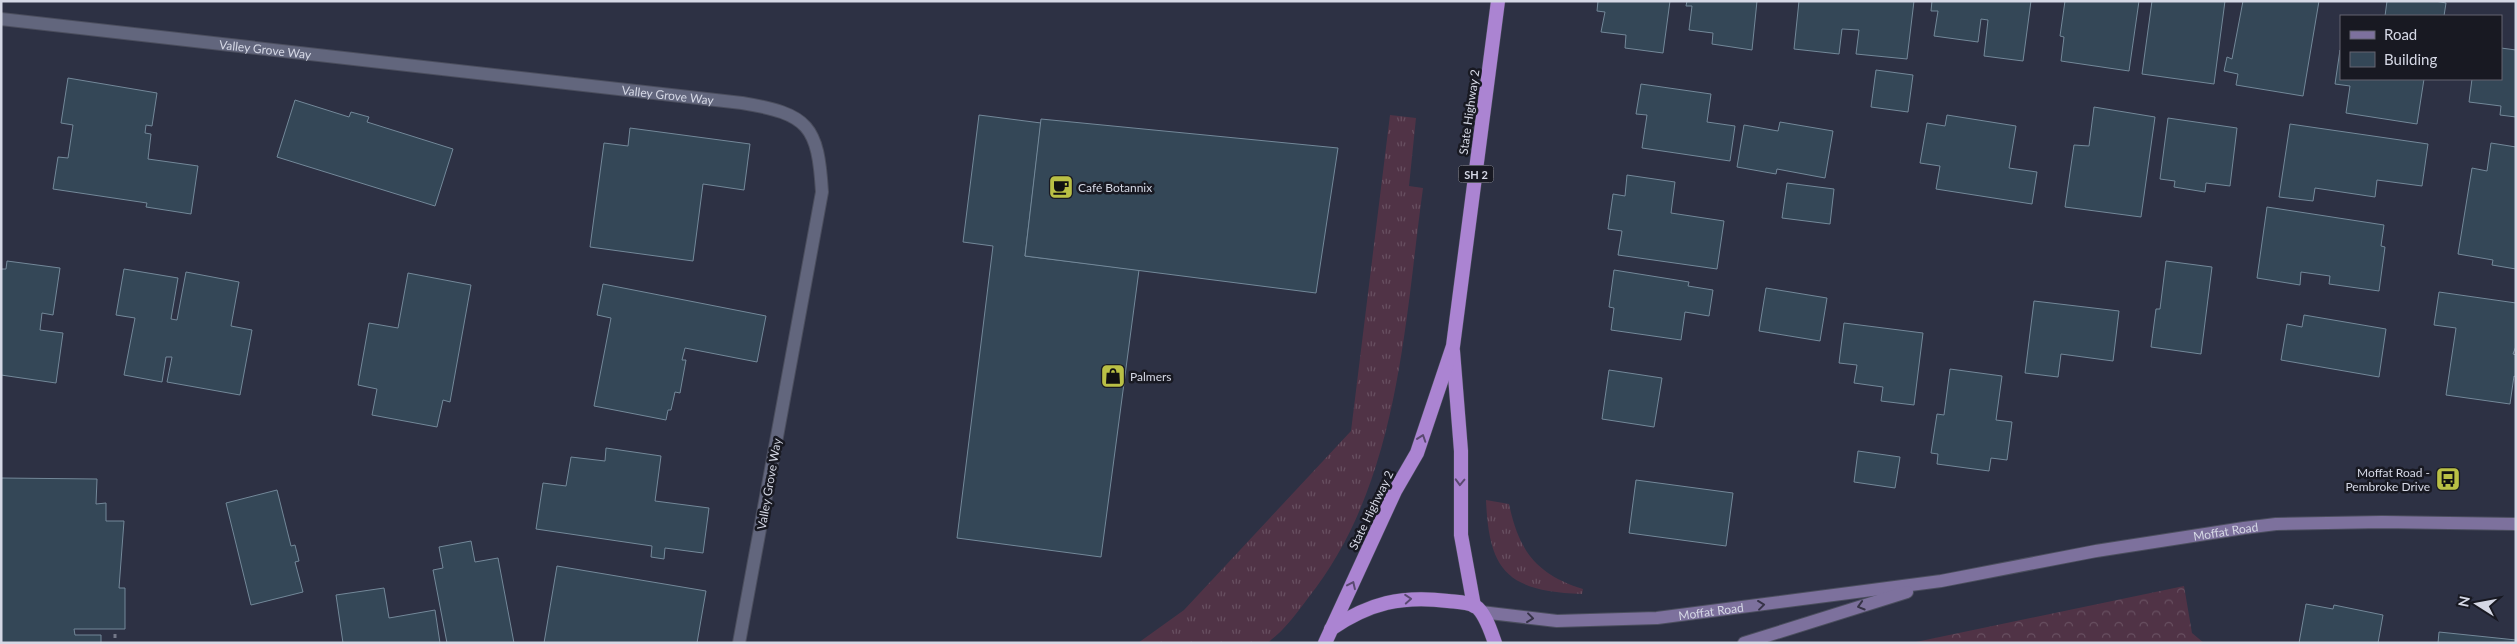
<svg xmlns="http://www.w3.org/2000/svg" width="2517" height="644" font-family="Lato,sans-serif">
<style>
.grass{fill:url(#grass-tufts)}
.forest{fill:url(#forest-crowns)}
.building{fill:#344757;stroke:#738899}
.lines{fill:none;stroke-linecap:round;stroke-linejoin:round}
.minor-casing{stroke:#4b4e5e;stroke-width:14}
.secondary-casing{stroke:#4b4e5e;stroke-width:14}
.trunk-casing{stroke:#4b4e5e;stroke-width:15}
.path{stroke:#737787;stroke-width:3;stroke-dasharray:4 4;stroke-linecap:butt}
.minor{stroke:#62667d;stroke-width:12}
.secondary{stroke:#7d719d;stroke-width:12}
.trunk{stroke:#ab84d2;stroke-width:14}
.oneway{stroke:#5a4971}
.oneway2{stroke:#363347}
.labels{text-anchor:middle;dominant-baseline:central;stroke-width:5;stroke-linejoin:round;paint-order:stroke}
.shield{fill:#181922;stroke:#9c9faa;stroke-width:1}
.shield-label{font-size:11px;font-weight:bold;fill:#d5d8e5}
.street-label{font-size:12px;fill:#d5d8e5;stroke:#181922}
.poi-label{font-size:12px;fill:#d5d8e5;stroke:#181922;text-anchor:start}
</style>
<defs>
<pattern id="grass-tufts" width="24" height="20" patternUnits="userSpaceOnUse" patternTransform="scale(1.25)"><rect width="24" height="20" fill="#503346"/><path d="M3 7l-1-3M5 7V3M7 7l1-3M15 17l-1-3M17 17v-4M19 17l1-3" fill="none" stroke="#685061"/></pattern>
<pattern id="forest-crowns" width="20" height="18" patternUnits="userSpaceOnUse" patternTransform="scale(1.25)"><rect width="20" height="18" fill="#503346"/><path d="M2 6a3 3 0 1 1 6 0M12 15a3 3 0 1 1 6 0" fill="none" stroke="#685061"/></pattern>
</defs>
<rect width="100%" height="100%" fill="#2d3144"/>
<!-- grass -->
<g class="grass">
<path d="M1390 115 1416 118 1409 186 1423 188C1404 327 1399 484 1308 598 1297 613 1283 632 1267 643H1138L1184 610 1351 431Z"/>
<path d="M1486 500 1509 504C1519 551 1536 574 1583 589L1582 594C1509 591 1489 573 1486 500Z"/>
</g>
<!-- forest -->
<path class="forest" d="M2184 586 2192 633 2204 643H1911Z"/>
<!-- building -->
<g class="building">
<path d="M1598 1H1670L1663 53 1625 48 1626 35 1601 32 1605 12 1597 11Z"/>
<path d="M1687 1H1757L1752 50 1712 44 1713 33 1689 30 1692 6H1686Z"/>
<path d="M1799 1H1914L1907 59 1856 54 1859 30 1842 29 1839 54 1794 49Z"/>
<path d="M1932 1H2031L2023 61 1984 56 1988 20 1981 19 1978 42 1934 36 1938 11H1931Z"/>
<path d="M2065 1H2139L2129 71 2061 61 2064 37 2060 36Z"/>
<path d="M2152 1H2225L2214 84 2142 74Z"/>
<path d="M2243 1H2319L2303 96 2236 85 2238 74 2224 71 2227 57 2232 59Z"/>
<path d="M2387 1H2435L2446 3 2444 16H2385Z"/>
<path d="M2501 48 2516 50V117L2500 115 2501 106 2469 102 2472 79H2501Z"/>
<path d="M2340 50 2341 79H2424L2417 124 2346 113 2350 86 2335 84Z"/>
<path d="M1876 70 1913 75 1908 112 1871 107Z"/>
<path d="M68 78 157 93 152 126 146 125 145 133 151 134 148 159 198 166 191 214 146 207 147 203 53 189 58 157 68 158 73 125 61 123Z"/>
<path d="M1641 84 1711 94 1707 122 1735 126 1730 161 1642 148 1647 115 1636 114Z"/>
<path d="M295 100 349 117 351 112 369 117 367 122 453 149 435 206 277 157Z"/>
<path d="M2094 107 2155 117 2141 217 2065 207 2074 145 2089 146Z"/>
<path d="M979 115 1041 123 1025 256 1139 270 1101 557 957 538 993 246 963 242Z"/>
<path d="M1947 115 2016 126 2009 168 2037 172 2032 204 1936 189 1940 166 1920 163 1927 123 1945 126Z"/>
<path d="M2168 118 2237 128 2230 186 2206 183 2205 192 2174 187 2175 181 2160 179Z"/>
<path d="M1041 119 1338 148 1316 293 1025 256Z"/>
<path d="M1780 122 1833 131 1825 178 1777 169 1776 174 1737 167 1744 125 1778 131Z"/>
<path d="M2290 124 2428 144 2422 186 2377 180 2375 197 2315 188 2313 201 2279 197Z"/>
<path d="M630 128 750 144 744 190 703 184 693 261 590 247 604 143 628 146Z"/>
<path d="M2491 143 2516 147V269L2492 265 2493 260 2458 254 2472 168 2487 171Z"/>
<path d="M1627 175 1675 182 1671 213 1724 221 1717 269 1618 255 1622 231 1608 229 1613 194 1625 196Z"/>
<path d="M1787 183 1834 189 1830 224 1782 218Z"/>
<path d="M2267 207 2384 225 2381 246 2385 247 2379 291 2329 284 2330 276 2301 272 2300 285 2257 278Z"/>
<path d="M7 261 60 268 53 315 42 313 40 330 63 333 56 383 1 375V269H6Z"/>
<path d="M2166 261 2212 267 2201 354 2151 347 2156 309H2160Z"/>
<path d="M124 269 178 278 171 319 177 320 186 272 239 282 231 326 252 330 240 395 167 382 172 357H166L162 382 124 375 135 318 116 315Z"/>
<path d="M1614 270 1689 282 1688 286 1713 290 1709 316 1685 312 1681 340 1611 330 1614 308 1609 307Z"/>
<path d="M408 273 471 285 450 402 443 400 437 427 372 415 377 389 358 385 369 323 398 328Z"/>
<path d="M603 284 766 316 757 362 685 348 682 360H686L680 393 675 392 671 410H668L666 420 594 406 611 318 597 315Z"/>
<path d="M1766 288 1827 298 1820 341 1759 331Z"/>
<path d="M2439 292 2516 303V346L2513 354 2516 355V377L2514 376 2510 404 2446 395 2456 328 2434 325Z"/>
<path d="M2034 301 2119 311 2113 361 2061 354 2058 377 2025 373Z"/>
<path d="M2304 315 2386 329 2379 377 2281 360 2287 324 2302 327Z"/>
<path d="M1844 323 1923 333 1914 405 1881 401 1883 387 1854 383 1857 365 1839 363Z"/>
<path d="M1950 369 2002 376 1996 420 2012 422 2007 460 1991 458 1989 471 1937 464 1938 454 1931 453 1937 414 1944 415Z"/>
<path d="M1609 370 1662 378 1654 427 1602 419Z"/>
<path d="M606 448 661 456 655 501 709 508 703 553 665 548 664 559 651 557 652 546 536 529 543 483 566 486 571 457 605 461Z"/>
<path d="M1858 451 1900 457 1895 488 1854 482Z"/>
<path d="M1 478 97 479 96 504 106 503V521H124L119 588H125V629H74L75 635H101V643H1Z"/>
<path d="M1636 480 1733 493 1726 546 1629 533Z"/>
<path d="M277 490 291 546 295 545 299 561 295 562 303 592 251 605 226 503Z"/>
<path d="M471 541 475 562 498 558 514 643H447L433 570 443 568 439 547Z"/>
<path d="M557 566 706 591 697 643H544Z"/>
<path d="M384 588 389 618 435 610 440 643H343L336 595Z"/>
<path d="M2306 604 2333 609 2334 605 2383 615 2378 643H2299Z"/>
<path d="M2439 632 2516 640V643H2438Z"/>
</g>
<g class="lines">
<defs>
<g id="minor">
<path id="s1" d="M1 19 742 103C809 114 818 126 822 192L739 643"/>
</g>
<g id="secondary">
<path id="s2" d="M1481 612 1557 621 1657 618 1941 581 2096 551 2244 528 2276 524 2382 522 2516 524"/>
<path d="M1744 643 1907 592"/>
</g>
<g id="trunk">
<path d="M1453 351 1461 451V535L1474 606"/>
<path d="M1331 629C1369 603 1402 595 1448 601 1456 602 1467 602 1475 606 1485 612 1491 632 1495 643"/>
<path d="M1325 643 1395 491 1417 453 1453 346 1498 1"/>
</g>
</defs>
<!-- minor casing -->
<use href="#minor" class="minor-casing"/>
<!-- secondary casing -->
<use href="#secondary" class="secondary-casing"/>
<!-- trunk casing -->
<use href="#trunk" class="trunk-casing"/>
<!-- path -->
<path class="path" d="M115 634V643"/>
<!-- minor -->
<use href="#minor" class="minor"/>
<!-- secondary -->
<use href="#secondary" class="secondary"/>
<!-- trunk -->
<use href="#trunk" class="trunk"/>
</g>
<!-- one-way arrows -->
<defs><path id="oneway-chevron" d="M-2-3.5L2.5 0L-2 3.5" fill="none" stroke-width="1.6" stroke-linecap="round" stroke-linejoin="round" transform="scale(1.25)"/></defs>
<g class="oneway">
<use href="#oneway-chevron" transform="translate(1422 438) rotate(-71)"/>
<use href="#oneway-chevron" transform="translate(1460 482) rotate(92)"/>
<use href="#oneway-chevron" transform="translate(1352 585) rotate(-65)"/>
<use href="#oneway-chevron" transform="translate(1408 599) rotate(-4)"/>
</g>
<g class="oneway2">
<use href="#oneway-chevron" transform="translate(1761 605) rotate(-7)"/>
<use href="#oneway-chevron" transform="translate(1861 606) rotate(163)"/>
<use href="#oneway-chevron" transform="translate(1530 618) rotate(7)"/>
</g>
<!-- icons -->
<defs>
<symbol id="cafe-square" viewBox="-11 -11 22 22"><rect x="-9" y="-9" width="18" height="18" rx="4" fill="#bac045" stroke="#181922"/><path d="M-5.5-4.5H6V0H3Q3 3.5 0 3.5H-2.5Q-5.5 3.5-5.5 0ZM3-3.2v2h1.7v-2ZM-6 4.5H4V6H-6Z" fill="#111"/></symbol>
<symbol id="shop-square" viewBox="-11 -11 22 22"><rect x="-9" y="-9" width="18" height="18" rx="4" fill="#bac045" stroke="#181922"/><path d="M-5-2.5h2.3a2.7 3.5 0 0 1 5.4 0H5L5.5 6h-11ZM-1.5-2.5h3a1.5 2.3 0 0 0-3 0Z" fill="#111"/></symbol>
<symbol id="bus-square" viewBox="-11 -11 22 22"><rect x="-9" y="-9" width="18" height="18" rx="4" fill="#bac045" stroke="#181922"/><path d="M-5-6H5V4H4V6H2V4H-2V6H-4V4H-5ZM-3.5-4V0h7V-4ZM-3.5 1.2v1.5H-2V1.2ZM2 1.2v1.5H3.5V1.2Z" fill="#111"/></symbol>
</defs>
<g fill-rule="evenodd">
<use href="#cafe-square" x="1047" y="173" width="28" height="28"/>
<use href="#shop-square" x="1099" y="362" width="28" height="28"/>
<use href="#bus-square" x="2434" y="465" width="28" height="28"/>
</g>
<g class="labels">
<!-- shield labels -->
<rect class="shield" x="1458.5" y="165.5" width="35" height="17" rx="4"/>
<g class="shield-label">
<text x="1476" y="174">SH 2</text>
</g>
<!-- street labels -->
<g class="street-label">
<text stroke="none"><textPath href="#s1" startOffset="266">Valley Grove Way</textPath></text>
<text stroke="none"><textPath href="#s1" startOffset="671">Valley Grove Way</textPath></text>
<text transform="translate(1469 112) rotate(-82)">State Highway 2</text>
<text transform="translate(769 484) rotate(-80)">Valley Grove Way</text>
<text transform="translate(1371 510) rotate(-64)">State Highway 2</text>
<text stroke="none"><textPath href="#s2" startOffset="752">Moffat Road</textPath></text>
<text stroke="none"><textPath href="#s2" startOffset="231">Moffat Road</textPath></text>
</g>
<!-- poi labels -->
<g class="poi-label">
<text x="1078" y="187">Café Botannix</text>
<text x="1130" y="376">Palmers</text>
<text x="2430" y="472" text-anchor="end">Moffat Road -<tspan x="2430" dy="14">Pembroke Drive</tspan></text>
</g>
</g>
<!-- border -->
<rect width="2517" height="644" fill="none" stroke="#d5d8e5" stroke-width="5"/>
<!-- legend -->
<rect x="2340" y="15" width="162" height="65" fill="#181922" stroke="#646570"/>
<rect x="2350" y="31" width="25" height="8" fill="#7d719d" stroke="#646570"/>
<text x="2384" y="40" font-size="15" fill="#d5d8e5">Road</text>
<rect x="2350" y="52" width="25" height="15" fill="#344757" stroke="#646570"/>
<text x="2384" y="65" font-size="15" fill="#d5d8e5">Building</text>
<!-- north arrow -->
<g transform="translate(2477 604) rotate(281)" stroke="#181922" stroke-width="4" paint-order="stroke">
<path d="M0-4L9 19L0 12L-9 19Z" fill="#d5d8e5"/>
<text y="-8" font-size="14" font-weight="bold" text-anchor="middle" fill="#d5d8e5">N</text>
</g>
</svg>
